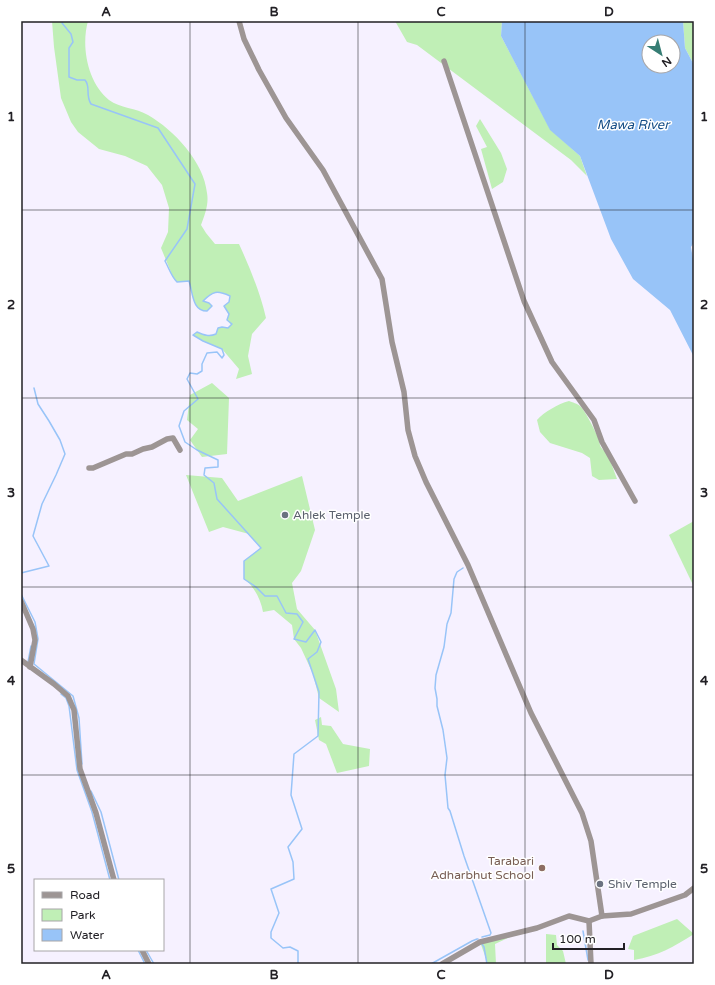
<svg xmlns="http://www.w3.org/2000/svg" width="715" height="985" font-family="'Varela Round',sans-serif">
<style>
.green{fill:#c0efb6}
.water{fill:#98c4f8;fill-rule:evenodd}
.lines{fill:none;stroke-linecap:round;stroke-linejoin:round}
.stream{stroke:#98c4f8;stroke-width:1.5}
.minor{stroke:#9d9594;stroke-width:5.5}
.grid{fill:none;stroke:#222025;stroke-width:1;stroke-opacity:0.55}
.worship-dot{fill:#6b7280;stroke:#fff;stroke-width:1.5}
.education-dot{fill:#8d6e63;stroke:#fff;stroke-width:1.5}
.labels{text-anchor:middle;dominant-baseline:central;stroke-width:3;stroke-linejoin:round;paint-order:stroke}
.worship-label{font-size:12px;fill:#5b616d;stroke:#fff;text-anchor:start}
.education-label{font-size:12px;fill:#785e54;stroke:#fff;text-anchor:end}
.water-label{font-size:13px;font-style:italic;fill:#144d86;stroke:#fff}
.neatline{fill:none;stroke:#222025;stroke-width:1.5}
.grid-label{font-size:13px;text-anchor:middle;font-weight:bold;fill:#222025}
</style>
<rect width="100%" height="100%" fill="#f6f1ff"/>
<!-- green -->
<g class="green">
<path d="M52 21H88C81 46 87 82 109 100 120 108 136 108 148 115 174 130 204 162 207 193 209 204 205 214 201 225L206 233 215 244H239C250 268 260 292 266 318L252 334 248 356 252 374 236 379 239 369 222 349 203 341 193 335 197 332C204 335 209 337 216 334L218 328 222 327 228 328 231 325 227 320 229 314 224 306 229 302 230 296C219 290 212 292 203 301L209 303 212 306 207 311C192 311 193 293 189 281L177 282 173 277 161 248 168 232 169 208 162 185 147 166 125 156 99 149 78 132 71 122 61 98 54 47Z"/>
<path d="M395 21H502L501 36 550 129 580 156 587 176 571 160 417 45 407 42Z"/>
<path d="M683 21H694V65L685 48Z"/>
<path d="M480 119 501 153 507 169 503 182 492 189 481 149 487 147 476 126Z"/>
<path d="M212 383 229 398 227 454 202 457 190 440 198 429 187 420 190 395Z"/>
<path d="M569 401C572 402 578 404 580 406 585 410 595 431 598 437 600 443 599 449 607 452L617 479 599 480 592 476 590 458 582 453 550 443 540 432 537 420C544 412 558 404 569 401Z"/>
<path d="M186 475 222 478 238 501 302 476 315 530 301 571 292 583 297 609 315 630 336 689 339 712 319 698 313 674 301 648 294 639 292 625 274 610 263 612C261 600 254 586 244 579V561L261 548 249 534 223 527 209 532Z"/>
<path d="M694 521V587L669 535Z"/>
<path d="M321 717 322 725 331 726 343 744 370 749 369 766 337 773 326 744 319 740 315 720Z"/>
<path d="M677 919 694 934C673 947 658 956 634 960V950L628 949 633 936Z"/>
<path d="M521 932 495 944 496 964H488L480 942Z"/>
<path d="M546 934 556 935 557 945 563 951 566 964H543L546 963Z"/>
</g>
<!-- water -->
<path class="water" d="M502 21H683L685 48 694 65V242L691 247 694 265V357L670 310 633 279 611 239 580 156 550 130 501 36ZM649 42H673V66H649Z"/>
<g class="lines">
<!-- stream -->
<g class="stream">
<path d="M63 21 62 23 71 34 73 42 69 48V77L77 80H85C91 87 85 94 91 104L158 128 195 184 187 229 165 261C169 268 171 276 177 282L189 281C193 293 192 311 207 311L212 306 209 303 203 301C213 291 217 290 230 296L229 302 224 306 229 314 227 320 232 324 228 328 222 327 218 328 216 334C209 337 204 335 197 332L193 335 203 341 222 349 224 355 222 358 217 352 207 353 202 364V371L197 374 190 373 187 379 198 399 184 411 179 426 185 442 197 450 218 460V467L205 468 204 475 214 483 217 499 261 548 244 561V579L256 587 265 596H277L286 613 297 614 303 622 294 639 306 642 315 630 321 642 317 652 308 659 319 692 318 736 294 754 291 795 302 829 288 847 293 862 294 879 271 889 279 913 271 932V938L283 948 290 947 298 951V964"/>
<path d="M463 568 457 572 454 579 451 613 447 624 444 647 436 675 435 688 437 699V706L443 730 447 758 445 775 448 808 450 811 464 856 491 933 490 935 482 937"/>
<path d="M21 573 49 566 33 536 42 504 56 475 65 454 60 440 49 421 38 404 34 388"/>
<path d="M21 594 35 622 38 639 34 664 73 696 79 718 82 764"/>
<path d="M28 662 31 646"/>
<path d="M61 694 66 698 69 706 77 770 92 812 110 880"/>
<path d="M91 791 101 812 119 880"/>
<path d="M583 931 588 960"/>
<path d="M482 944 484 947 487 964"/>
<path d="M138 950 145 964"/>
<path d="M146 950 154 964"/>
<path d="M431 964 472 941 477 939H478"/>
</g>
<!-- minor -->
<g class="minor">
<path d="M239 21 244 39 259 70 286 118 323 170 382 279 392 342 404 392 408 430 415 456 426 482 468 565 531 713 582 813 591 841 602 916"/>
<path d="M444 61 524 301 552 362 594 420 602 442 635 501"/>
<path d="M89 468H93L126 454H132L143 449 152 447 167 439 173 438 180 450"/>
<path d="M21 601 33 629 35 640 30 667"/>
<path d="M21 660 54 684 68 696 74 710 80 769 96 813 114 880"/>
<path d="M589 921 591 964"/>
<path d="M142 950 149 964"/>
<path d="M442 964 480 942 537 928 569 916 589 921 602 916 631 914 685 895 694 888"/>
</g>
</g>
<!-- grid -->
<path class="grid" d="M190 21V964M358 21V964M525 21V964M21 210H694M21 398H694M21 587H694M21 775H694"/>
<!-- markers -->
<g class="worship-dot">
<circle cx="285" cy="515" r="4"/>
<circle cx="600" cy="884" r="4"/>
</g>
<circle class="education-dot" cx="542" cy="868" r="4"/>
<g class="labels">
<!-- worship labels -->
<g class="worship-label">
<text x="293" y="515">Ahlek Temple</text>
<text x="608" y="884">Shiv Temple</text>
</g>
<!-- education labels -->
<g class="education-label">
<text x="534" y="861">Tarabari<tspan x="534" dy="14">Adharbhut School</tspan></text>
</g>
<!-- water labels -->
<g class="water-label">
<text x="633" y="125">Mawa River</text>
</g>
</g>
<!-- border -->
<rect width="715" height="985" fill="none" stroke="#ffffff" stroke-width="44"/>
<!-- legend -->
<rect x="34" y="879" width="130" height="72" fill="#ffffff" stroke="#a7a6a8"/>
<rect x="42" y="892" width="20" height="6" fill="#9d9594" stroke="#a7a6a8"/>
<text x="70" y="899" font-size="12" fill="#222025">Road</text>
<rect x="42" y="909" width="20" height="12" fill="#c0efb6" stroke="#a7a6a8"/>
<text x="70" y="919" font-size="12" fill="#222025">Park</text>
<rect x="42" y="929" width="20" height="12" fill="#98c4f8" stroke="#a7a6a8"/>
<text x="70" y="939" font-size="12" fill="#222025">Water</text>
<!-- north arrow -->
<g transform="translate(661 54) rotate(144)"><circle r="19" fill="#ffffff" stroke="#a7a6a8"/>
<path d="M0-3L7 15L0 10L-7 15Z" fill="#367d74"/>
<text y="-6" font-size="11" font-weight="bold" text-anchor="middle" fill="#222025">N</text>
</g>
<!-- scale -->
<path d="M553 943v6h71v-6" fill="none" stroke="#222025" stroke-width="2"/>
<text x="559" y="943" font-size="12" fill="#222025" stroke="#ffffff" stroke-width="3" paint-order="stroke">100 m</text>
<rect x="22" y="22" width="671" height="941" class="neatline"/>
<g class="grid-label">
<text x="106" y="16">A</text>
<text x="274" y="16">B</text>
<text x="441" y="16">C</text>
<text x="609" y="16">D</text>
<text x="11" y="121">1</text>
<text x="704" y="121">1</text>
<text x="11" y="309">2</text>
<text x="704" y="309">2</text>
<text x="11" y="497">3</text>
<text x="704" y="497">3</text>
<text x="11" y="685">4</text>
<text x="704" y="685">4</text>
<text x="11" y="873">5</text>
<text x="704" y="873">5</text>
<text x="106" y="979">A</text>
<text x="274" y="979">B</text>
<text x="441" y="979">C</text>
<text x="609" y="979">D</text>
</g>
</svg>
